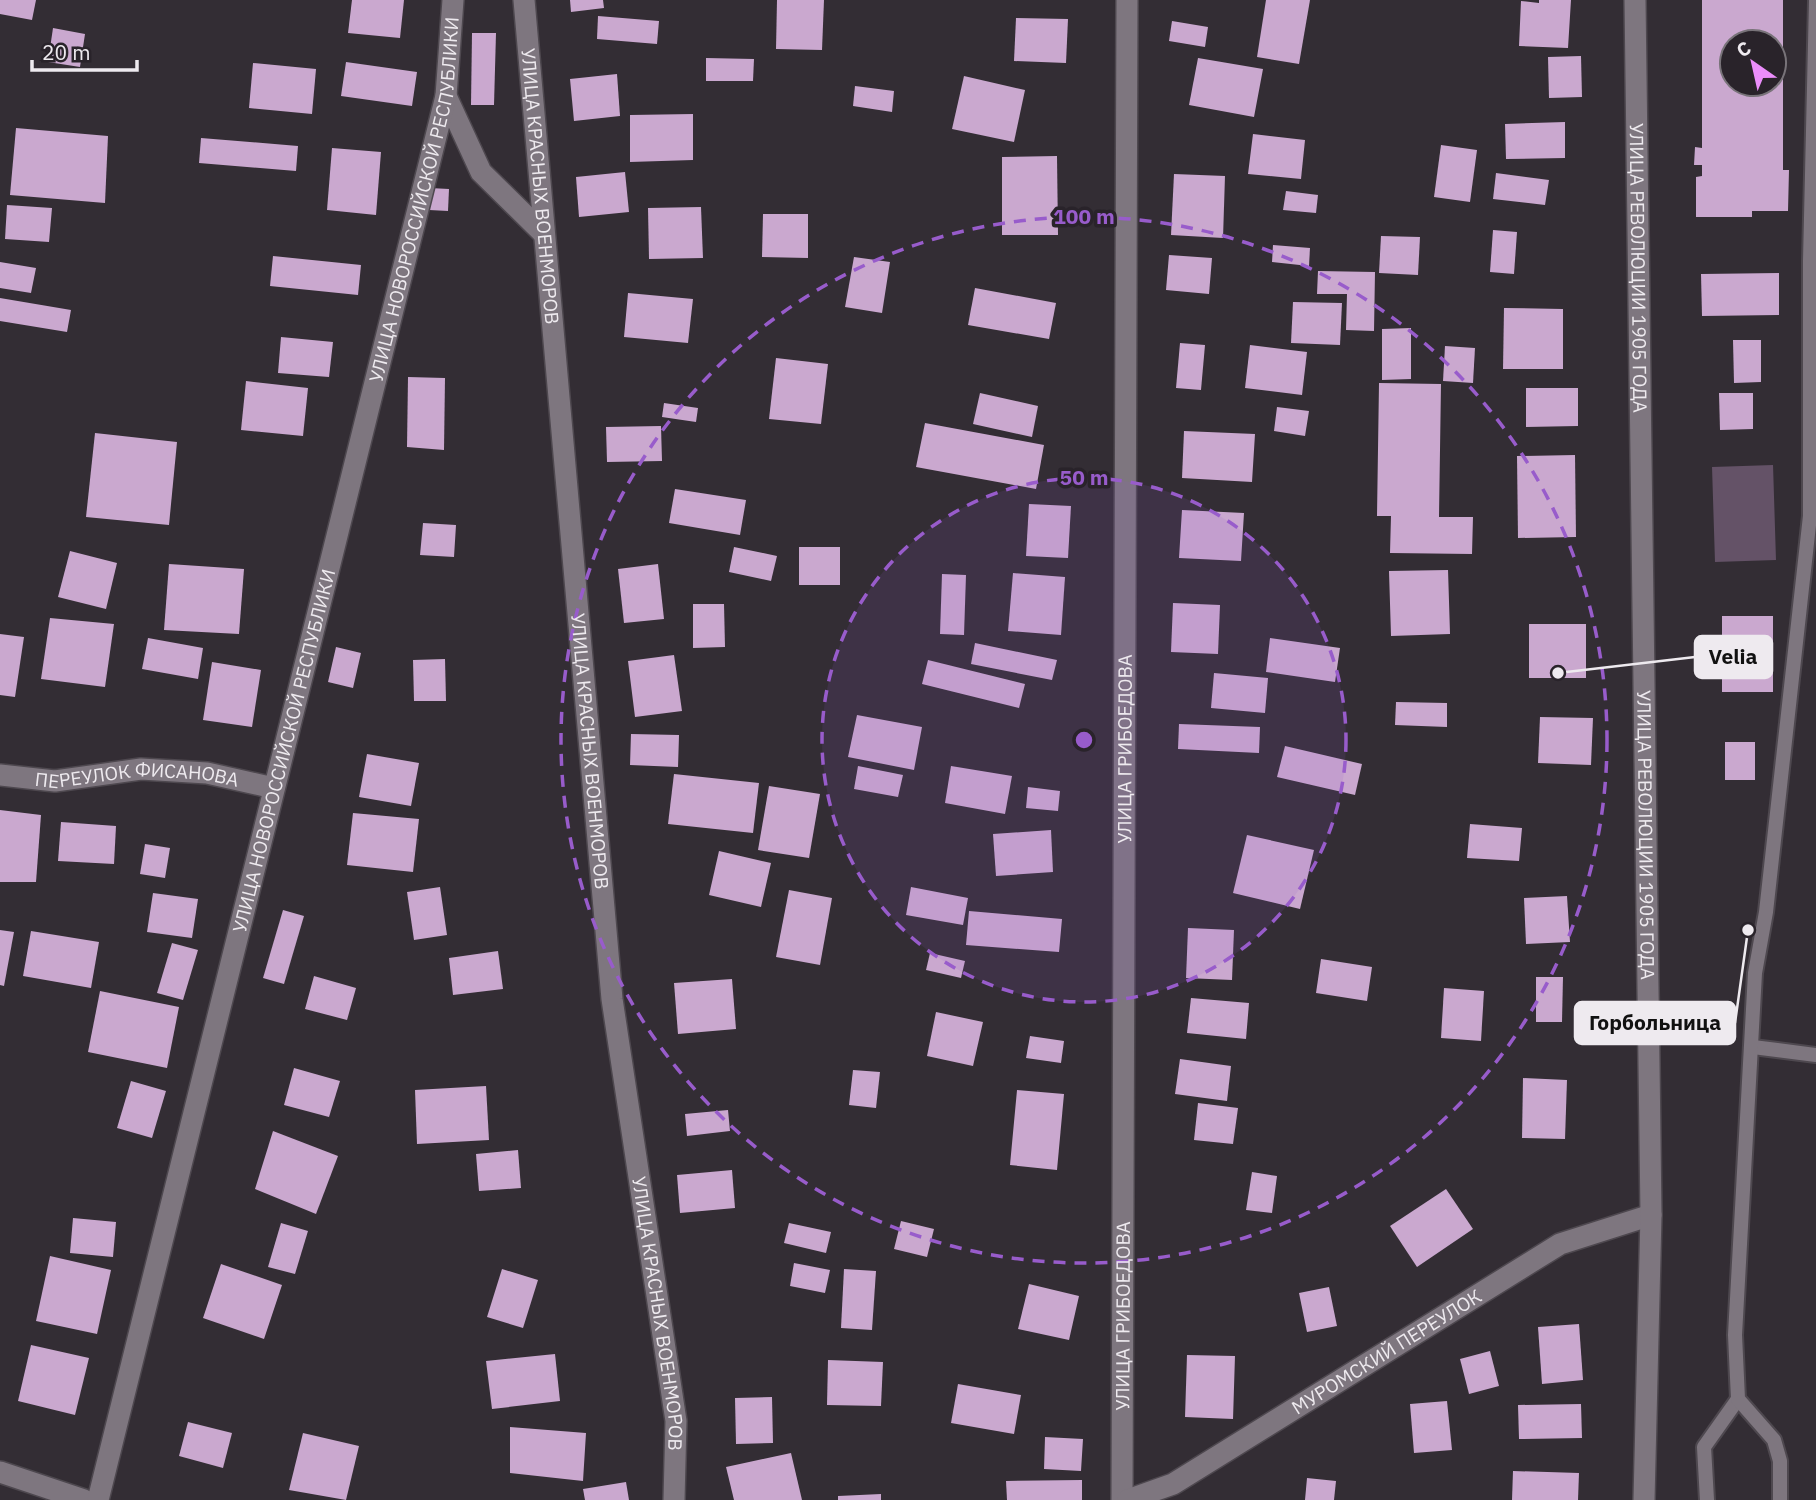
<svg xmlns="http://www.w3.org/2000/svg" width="1816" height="1500" font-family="'IBM Plex Sans',sans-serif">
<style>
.green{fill:#645267}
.building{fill:#caa8cf;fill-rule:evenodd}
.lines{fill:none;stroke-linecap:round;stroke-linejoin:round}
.service-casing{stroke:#4e484f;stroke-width:18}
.minor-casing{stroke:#4e484f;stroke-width:24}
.tertiary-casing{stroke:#4e484f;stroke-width:24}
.service{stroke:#7e767f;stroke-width:14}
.minor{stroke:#7e767f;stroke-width:21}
.tertiary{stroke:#7e767f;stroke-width:21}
.ring{fill:none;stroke:#985ccb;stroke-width:3.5;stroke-dasharray:12 9}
.labels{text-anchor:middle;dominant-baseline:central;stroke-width:7;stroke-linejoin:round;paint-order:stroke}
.street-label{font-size:19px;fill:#eeeaef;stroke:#29232a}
.centre{fill:#985ccb;stroke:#29232a;stroke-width:3.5}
.ring-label{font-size:21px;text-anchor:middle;font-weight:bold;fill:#985ccb;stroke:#29232a;stroke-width:7;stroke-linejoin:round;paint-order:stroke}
.leader{fill:none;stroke:#eeeaef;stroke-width:2.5}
.callout-dot{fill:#eeeaef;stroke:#29232a;stroke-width:2.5}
.callout{fill:#eeeaef;stroke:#eeeaef;stroke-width:2.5}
.callout-label{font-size:21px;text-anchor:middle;font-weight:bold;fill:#111}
</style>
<rect width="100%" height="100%" fill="#332d34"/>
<!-- green -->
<path class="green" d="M1773 465 1776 560 1715 562 1712 467Z"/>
<!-- building -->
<g class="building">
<path d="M0 0H36L32 20 0 14Z"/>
<path d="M352 0H404L400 38 348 33Z"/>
<path d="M570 0H603L604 8 571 12Z"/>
<path d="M777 0H824L822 50 776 49Z"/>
<path d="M1266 0H1310L1299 64 1257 57Z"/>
<path d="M1539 0H1571L1568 48 1519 46 1521 1 1539 3Z"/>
<path d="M1702 0H1783V170H1789L1788 211H1752V217H1696V177L1702 176V165H1694L1695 147 1702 148ZM1732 42H1774V84H1732Z"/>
<path d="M598 16 659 21 657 44 597 39Z"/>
<path d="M1016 18 1068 19 1066 63 1014 61Z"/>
<path d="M1172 21 1208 27 1205 47 1169 41Z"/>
<path d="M53 28 85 34 80 67 48 62Z"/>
<path d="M472 33H496L494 105H471Z"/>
<path d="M1581 56 1582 97 1549 98 1548 57Z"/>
<path d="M706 58 754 59 753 81H706Z"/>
<path d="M1198 58 1263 69 1254 117 1189 105Z"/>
<path d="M346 62 417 72 412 106 341 96Z"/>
<path d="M253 63 316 69 312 114 249 108Z"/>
<path d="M617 74 620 116 574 121 570 79Z"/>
<path d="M964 76 1025 90 1014 142 952 129Z"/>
<path d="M855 86 894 91 892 112 853 106Z"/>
<path d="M693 114V160L630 162V115Z"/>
<path d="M1565 122V158L1506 159 1505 124Z"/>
<path d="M16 128 108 136 105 203 10 195Z"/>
<path d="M1253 134 1305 140 1301 179 1248 174Z"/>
<path d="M201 138 298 146 296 171 199 163Z"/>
<path d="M1441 145 1477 150 1470 202 1434 197Z"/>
<path d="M332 148 381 152 376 215 327 210Z"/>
<path d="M1057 156 1058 235H1002V157Z"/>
<path d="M625 172 629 212 579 217 576 177Z"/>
<path d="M1496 173 1549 180 1545 205 1493 199Z"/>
<path d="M1174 174 1225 176 1223 238 1171 235Z"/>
<path d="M430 188 449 189 448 211 429 210Z"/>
<path d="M1286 191 1318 195 1316 213 1283 210Z"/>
<path d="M7 205 52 208 49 242 5 239Z"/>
<path d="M701 207 703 258 649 259 648 208Z"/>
<path d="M763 214H808V258L762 257Z"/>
<path d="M1493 230 1517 232 1514 274 1490 272Z"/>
<path d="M1381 236 1420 237 1418 275 1379 273Z"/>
<path d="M1273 245 1310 248 1309 266 1272 262Z"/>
<path d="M1169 255 1212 258 1209 294 1166 290Z"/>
<path d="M273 256 361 265 358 295 270 286Z"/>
<path d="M854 257 890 262 882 313 845 307Z"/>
<path d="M0 262 36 268 31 293 0 288Z"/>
<path d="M1318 271 1375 272 1374 331 1346 330 1347 294H1317Z"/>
<path d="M1779 273V315L1702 316 1701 274Z"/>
<path d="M975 288 1056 303 1049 339 968 325Z"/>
<path d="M628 293 693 299 688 343 624 337Z"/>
<path d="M0 298 71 310 67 332 0 321Z"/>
<path d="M1293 302 1342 303 1340 345 1291 343Z"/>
<path d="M1504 308 1563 309V369H1503Z"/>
<path d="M1411 328V379L1382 380V329Z"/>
<path d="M281 337 333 342 329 377 278 373Z"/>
<path d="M1733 340H1761V382L1734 383Z"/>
<path d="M1180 343 1205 345 1201 390 1176 388Z"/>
<path d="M1250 345 1307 352 1302 395 1245 388Z"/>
<path d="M1445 346 1475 348 1473 383 1443 381Z"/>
<path d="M776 358 828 364 821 424 769 419Z"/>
<path d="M408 377 445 378 444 450 407 447Z"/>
<path d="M246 381 308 388 303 436 241 430Z"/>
<path d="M1379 383 1441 384 1439 517H1473L1472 554 1390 553 1391 516H1377Z"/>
<path d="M1526 388H1578V426L1526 427Z"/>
<path d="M980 393 1038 406 1032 437 973 424Z"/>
<path d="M1719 393H1753V429L1720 430Z"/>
<path d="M664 403 698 408 696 422 662 417Z"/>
<path d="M1277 407 1309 411 1305 436 1274 431Z"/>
<path d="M925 423 1044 445 1036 489 916 467Z"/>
<path d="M661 426 662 461 607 462 606 427Z"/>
<path d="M1184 431 1255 434 1252 482 1182 478Z"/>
<path d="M95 433 177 442 169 525 86 517Z"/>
<path d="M1575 455 1576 537 1518 538 1517 456Z"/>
<path d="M675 489 746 500 740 535 669 523Z"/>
<path d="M1029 504 1071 506 1068 558 1026 556Z"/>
<path d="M1182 510 1244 513 1241 561 1179 558Z"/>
<path d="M423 523 456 525 454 557 420 555Z"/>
<path d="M734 547 777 556 771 581 729 572Z"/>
<rect x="799" y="547" width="41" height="38"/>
<path d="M70 551 117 563 106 609 58 597Z"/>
<path d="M169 564 244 569 239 634 164 630Z"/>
<path d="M658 564 664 619 624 623 618 569Z"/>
<path d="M1448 570 1450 634 1391 636 1389 571Z"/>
<path d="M1013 573 1065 577 1061 635 1008 631Z"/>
<path d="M942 574 966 575 964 635 940 634Z"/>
<path d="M1173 603 1220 605 1218 654 1171 652Z"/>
<path d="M693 604H724L725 647 693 648Z"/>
<rect x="1722" y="616" width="51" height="76"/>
<path d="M50 618 114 624 105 687 41 679Z"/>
<rect x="1529" y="624" width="57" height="54"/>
<path d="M0 634 24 637 15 697 0 695Z"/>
<path d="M148 638 203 648 198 679 142 669Z"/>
<path d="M1270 638 1340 648 1335 682 1266 672Z"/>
<path d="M975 643 1057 660 1052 680 971 664Z"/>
<path d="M336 647 361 653 353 688 328 682Z"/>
<path d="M674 655 682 711 635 717 628 661Z"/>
<path d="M445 659 446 701H414L413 660Z"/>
<path d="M928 660 1025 684 1019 708 922 684Z"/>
<path d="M212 662 261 670 252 727 203 720Z"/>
<path d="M1214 673 1268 678 1265 713 1211 708Z"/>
<path d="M1396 702 1447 703V727L1395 725Z"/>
<path d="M857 715 922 727 914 770 848 757Z"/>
<path d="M1540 717 1593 718 1591 765 1538 763Z"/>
<path d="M1179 724 1260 727 1259 753 1178 749Z"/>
<path d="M631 734 679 735 678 767 630 765Z"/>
<rect x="1725" y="742" width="30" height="38"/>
<path d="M1285 746 1362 764 1355 795 1277 777Z"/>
<path d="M367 754 419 763 411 806 359 797Z"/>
<path d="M858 766 903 775 898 797 854 789Z"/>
<path d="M951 766 1012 776 1005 814 945 803Z"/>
<path d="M674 774 759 783 753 833 668 824Z"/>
<path d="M769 786 820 794 809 858 758 850Z"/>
<path d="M1028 787 1060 791 1058 811 1026 808Z"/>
<path d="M0 810 41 815 36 882H0Z"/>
<path d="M353 813 419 819 413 872 347 865Z"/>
<path d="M61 822 116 826 114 864 58 861Z"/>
<path d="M1470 824 1522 828 1519 861 1467 858Z"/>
<path d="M1051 830 1053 872 996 876 993 834Z"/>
<path d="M1247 835 1314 850 1300 909 1233 893Z"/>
<path d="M145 844 170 848 165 878 140 874Z"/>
<path d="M719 851 771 863 761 907 709 895Z"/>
<path d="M440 887 447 935 414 940 407 892Z"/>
<path d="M911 887 968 898 963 925 906 915Z"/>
<path d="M789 890 832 898 820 965 776 957Z"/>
<path d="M153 893 198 899 192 938 147 932Z"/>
<path d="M1567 896 1570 942 1526 944 1524 898Z"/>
<path d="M283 910 304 916 284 984 263 978Z"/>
<path d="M969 911 1062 919 1059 952 966 945Z"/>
<path d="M1188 928 1234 930 1232 980 1186 978Z"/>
<path d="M0 930 14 932 4 986 0 985Z"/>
<path d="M31 931 99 942 91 988 23 976Z"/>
<path d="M172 943 198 950 183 1000 157 993Z"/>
<path d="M498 951 503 989 453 995 449 958Z"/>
<path d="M930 953 965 961 961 978 926 970Z"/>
<path d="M1321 959 1372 967 1367 1001 1316 993Z"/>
<path d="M314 976 356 988 347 1020 305 1009Z"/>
<path d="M1536 977H1563L1562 1022H1536Z"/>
<path d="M732 979 736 1029 678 1034 674 983Z"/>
<path d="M1444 988 1484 991 1481 1041 1441 1038Z"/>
<path d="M100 991 179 1007 167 1068 88 1052Z"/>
<path d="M1191 998 1249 1003 1246 1039 1187 1033Z"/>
<path d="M936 1012 983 1022 973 1066 927 1056Z"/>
<path d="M1030 1036 1064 1041 1061 1063 1026 1058Z"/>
<path d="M1180 1059 1231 1066 1227 1101 1175 1094Z"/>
<path d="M294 1068 340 1081 329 1117 284 1105Z"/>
<path d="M853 1070 880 1072 876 1108 849 1105Z"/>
<path d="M1523 1078 1567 1080 1565 1139 1522 1138Z"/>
<path d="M131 1081 166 1091 152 1138 117 1128Z"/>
<path d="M486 1086 489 1140 417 1144 415 1090Z"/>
<path d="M1017 1090 1064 1094 1057 1170 1010 1165Z"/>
<path d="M1198 1103 1238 1108 1233 1144 1194 1140Z"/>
<path d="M728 1110 730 1131 687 1136 685 1114Z"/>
<path d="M273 1131 338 1156 316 1214 255 1189Z"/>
<path d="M518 1150 521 1188 479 1191 476 1154Z"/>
<path d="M732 1170 735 1208 680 1213 677 1175Z"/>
<path d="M1252 1172 1277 1176 1272 1213 1246 1210Z"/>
<path d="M1446 1189 1473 1229 1417 1267 1390 1226Z"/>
<path d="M73 1218 116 1222 113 1257 70 1253Z"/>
<path d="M901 1221 934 1229 927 1257 894 1249Z"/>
<path d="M281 1223 308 1231 295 1274 268 1267Z"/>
<path d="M789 1223 831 1232 826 1253 784 1243Z"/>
<path d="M50 1256 111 1270 97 1334 36 1321Z"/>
<path d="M794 1263 830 1270 825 1293 790 1286Z"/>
<path d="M221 1264 282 1285 264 1339 203 1318Z"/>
<path d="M502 1269 538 1280 523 1328 487 1317Z"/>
<path d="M844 1269 876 1271 872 1330 841 1328Z"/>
<path d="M1029 1284 1079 1296 1069 1340 1018 1329Z"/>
<path d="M1329 1287 1337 1326 1307 1332 1299 1293Z"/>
<path d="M1579 1324 1583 1380 1542 1384 1538 1327Z"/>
<path d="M31 1345 89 1358 75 1415 18 1401Z"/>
<path d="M1490 1351 1499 1386 1469 1394 1460 1359Z"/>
<path d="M555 1354 560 1401 492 1409 486 1361Z"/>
<path d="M1187 1355 1235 1356 1233 1419 1185 1417Z"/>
<path d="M828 1360 883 1362 881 1406 827 1405Z"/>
<path d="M958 1384 1021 1395 1014 1434 951 1423Z"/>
<path d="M772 1397 773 1443 736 1444 735 1398Z"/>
<path d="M1447 1401 1452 1450 1414 1453 1410 1404Z"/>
<path d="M1581 1404 1582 1438 1519 1439 1518 1405Z"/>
<path d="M188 1422 232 1433 223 1468 179 1456Z"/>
<path d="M510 1427 586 1433 583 1481 510 1473Z"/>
<path d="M303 1433 359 1446 346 1500 289 1490Z"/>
<path d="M1045 1437 1083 1439 1081 1471 1044 1469Z"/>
<path d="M791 1453 802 1500H734L726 1467Z"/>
<path d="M1513 1471 1579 1473 1578 1500H1512Z"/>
<path d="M1307 1478 1336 1481 1334 1500H1305Z"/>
<path d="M1082 1480V1500H1007L1006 1481Z"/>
<path d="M626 1482 629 1500H585L583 1489Z"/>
<path d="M881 1494V1500H838V1496Z"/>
</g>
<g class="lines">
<defs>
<g id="service">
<path d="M1753 1047 1816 1055"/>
<path d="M1707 1500 1704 1447 1738 1399"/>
<path d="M1780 1500V1461L1774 1440 1738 1399 1735 1335 1755 973 1766 912 1810 516V261L1816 1"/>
</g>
<g id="minor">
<path id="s1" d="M524 0 612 999 676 1421 674 1500"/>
<path d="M446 96 481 172 544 234"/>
<path id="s2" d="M0 775 55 781 141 769 207 773 274 788"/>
<path d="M0 1472 84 1500"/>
<path id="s3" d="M98 1500 446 96 453 0"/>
<path id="s4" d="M1122 1500 1127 0"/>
<path id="s5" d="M1128 1500 1173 1484 1560 1244 1651 1215"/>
</g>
<g id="tertiary">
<path id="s6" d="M1635 0 1651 1215 1644 1500"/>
</g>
</defs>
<!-- service casing -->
<use href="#service" class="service-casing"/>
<!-- minor casing -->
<use href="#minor" class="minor-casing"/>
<!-- tertiary casing -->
<use href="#tertiary" class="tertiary-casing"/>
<!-- service -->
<use href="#service" class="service"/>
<!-- minor -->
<use href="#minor" class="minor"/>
<!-- tertiary -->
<use href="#tertiary" class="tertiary"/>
</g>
<!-- distance rings -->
<circle cx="1084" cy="740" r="262" fill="#985ccb" fill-opacity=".12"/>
<g class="ring">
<circle cx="1084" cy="740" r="262"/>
<circle cx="1084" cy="740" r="523"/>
</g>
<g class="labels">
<!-- street labels -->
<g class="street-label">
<text stroke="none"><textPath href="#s1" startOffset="187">УЛИЦА КРАСНЫХ ВОЕНМОРОВ</textPath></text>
<text stroke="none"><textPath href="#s3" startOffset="1339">УЛИЦА НОВОРОССИЙСКОЙ РЕСПУБЛИКИ</textPath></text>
<text stroke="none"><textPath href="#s6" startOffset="268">УЛИЦА РЕВОЛЮЦИИ 1905 ГОДА</textPath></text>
<text stroke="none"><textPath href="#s4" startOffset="751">УЛИЦА ГРИБОЕДОВА</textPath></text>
<text stroke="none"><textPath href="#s3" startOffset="772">УЛИЦА НОВОРОССИЙСКОЙ РЕСПУБЛИКИ</textPath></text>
<text stroke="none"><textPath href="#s1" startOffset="754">УЛИЦА КРАСНЫХ ВОЕНМОРОВ</textPath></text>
<text stroke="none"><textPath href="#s2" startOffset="138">ПЕРЕУЛОК ФИСАНОВА</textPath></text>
<text stroke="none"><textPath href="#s6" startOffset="835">УЛИЦА РЕВОЛЮЦИИ 1905 ГОДА</textPath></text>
<text stroke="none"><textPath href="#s1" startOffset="1321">УЛИЦА КРАСНЫХ ВОЕНМОРОВ</textPath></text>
<text stroke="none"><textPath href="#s4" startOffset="184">УЛИЦА ГРИБОЕДОВА</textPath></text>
<text stroke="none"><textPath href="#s5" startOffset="299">МУРОМСКИЙ ПЕРЕУЛОК</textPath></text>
</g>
</g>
<circle cx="1084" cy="740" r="10" class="centre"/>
<g class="ring-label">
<text x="1084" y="224">100 m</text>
<text x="1084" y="485">50 m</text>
</g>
<!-- callouts -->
<path class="leader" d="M1558 673L1695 657M1748 930L1735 1023"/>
<g class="callout-dot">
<circle cx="1558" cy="673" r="7"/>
<circle cx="1748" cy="930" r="7"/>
</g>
<g class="callout">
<rect x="1695" y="636" width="77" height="42" rx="7"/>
<rect x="1575" y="1002" width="160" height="42" rx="7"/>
</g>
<g class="callout-label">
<text x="1733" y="664">Velia</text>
<text x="1655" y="1030">Горбольница</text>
</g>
<!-- north arrow -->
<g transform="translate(1753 63) rotate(326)"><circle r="33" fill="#29232a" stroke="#787379" stroke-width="2"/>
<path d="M0-5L12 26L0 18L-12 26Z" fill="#eb8dfb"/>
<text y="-10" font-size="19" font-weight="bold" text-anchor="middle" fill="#eeeaef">С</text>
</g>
<!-- scale -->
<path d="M32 60v10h105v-10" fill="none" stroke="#eeeaef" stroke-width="3.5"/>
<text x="42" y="60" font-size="21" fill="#eeeaef" stroke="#29232a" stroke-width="5" paint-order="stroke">20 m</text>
</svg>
